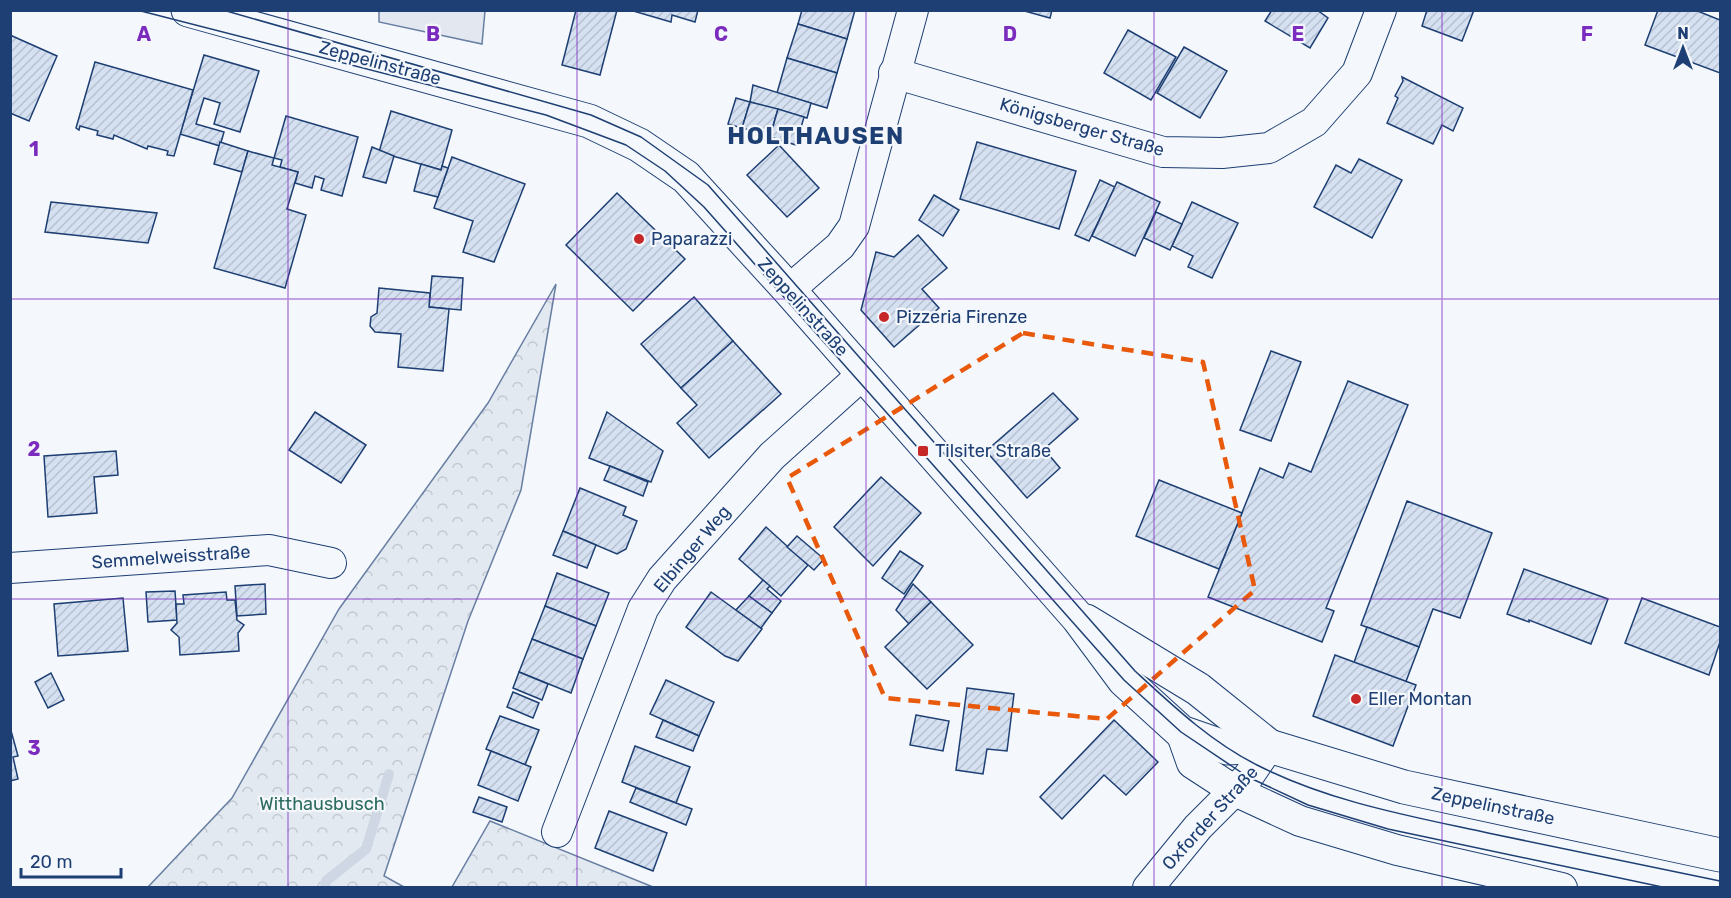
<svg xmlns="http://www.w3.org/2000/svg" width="1731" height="898" font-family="Rubik,sans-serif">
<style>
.park{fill:url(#park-crowns);stroke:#687fa3;stroke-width:1.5}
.parking{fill:#e3e8f0;stroke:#687fa3;stroke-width:1.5}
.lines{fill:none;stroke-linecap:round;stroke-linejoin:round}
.stream{stroke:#cfd7e4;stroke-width:10}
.building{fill:url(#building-hatch);stroke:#1d3f73;stroke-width:1.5}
.minor-casing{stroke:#1d3f73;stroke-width:32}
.secondary-casing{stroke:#1d3f73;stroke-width:35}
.minor{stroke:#f4f7fb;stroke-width:30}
.secondary{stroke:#f4f7fb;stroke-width:33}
.tram{stroke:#1d3f73;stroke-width:1.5}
.marked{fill:none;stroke:#e8590c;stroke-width:4.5;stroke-dasharray:12 8;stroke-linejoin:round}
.grid{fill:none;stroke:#7b2cbf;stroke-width:1.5;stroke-opacity:0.55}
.poi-dot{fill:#c62828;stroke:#f4f7fb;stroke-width:2}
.labels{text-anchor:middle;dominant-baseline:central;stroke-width:4.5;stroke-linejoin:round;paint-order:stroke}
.street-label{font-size:18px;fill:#1d3f73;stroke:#f4f7fb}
.poi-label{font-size:18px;fill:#1d3f73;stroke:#f4f7fb;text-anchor:start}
.park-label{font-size:18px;fill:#2c6c60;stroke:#f4f7fb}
.district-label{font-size:24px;font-weight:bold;letter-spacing:1.5px;fill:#1d3f73;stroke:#f4f7fb}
.grid-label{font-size:20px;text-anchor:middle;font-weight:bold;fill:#7b2cbf;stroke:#f4f7fb;stroke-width:4.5;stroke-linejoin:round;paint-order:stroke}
</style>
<defs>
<pattern id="park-crowns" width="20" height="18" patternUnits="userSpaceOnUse" patternTransform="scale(1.5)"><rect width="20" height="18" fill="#e3e9f0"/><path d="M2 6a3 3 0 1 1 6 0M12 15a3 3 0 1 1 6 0" fill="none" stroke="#c2c9d1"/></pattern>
<pattern id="building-hatch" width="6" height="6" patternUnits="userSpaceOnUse" patternTransform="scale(1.5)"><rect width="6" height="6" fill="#d5e0f0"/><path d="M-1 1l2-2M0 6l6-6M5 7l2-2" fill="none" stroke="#b6c1d1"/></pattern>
</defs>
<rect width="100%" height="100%" fill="#f4f7fb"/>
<!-- park -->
<g class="park">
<path d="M556 284 521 490 468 621 384 876 404 887H148L232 798 339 609 488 403Z"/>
<path d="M490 821 653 887H452Z"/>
</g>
<!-- parking -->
<path class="parking" d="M379 11H485L482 44 379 22Z"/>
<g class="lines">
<!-- stream -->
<path class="stream" d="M325 888 326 881 366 849 389 774"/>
</g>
<!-- building -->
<g class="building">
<path d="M576 10H617L600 75 562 65Z"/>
<path d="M630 10H698L695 22 672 15 671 22Z"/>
<path d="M802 10H855L847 39 798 24Z"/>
<path d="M1021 10H1052L1050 18Z"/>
<path d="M1272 10H1317L1328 18 1310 48 1265 21Z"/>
<path d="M1427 10H1474L1462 41 1422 26Z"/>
<path d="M1658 10H1695L1720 20V73L1645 45Z"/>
<path d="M798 24 847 39 837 73 787 58Z"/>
<path d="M1128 30 1176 57 1151 100 1104 73Z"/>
<path d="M10 35 57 56 29 121 10 113Z"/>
<path d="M1184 47 1227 71 1200 118 1157 93Z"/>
<path d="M204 55 259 71 240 132 214 124 220 103 204 98 196 124 224 132 220 146 180 134Z"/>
<path d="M787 58 837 73 827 108 777 93Z"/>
<path d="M95 62 193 90 174 156 167 155 168 151 148 146 147 149 114 135 113 139 97 135 98 131 80 126 79 130 76 128Z"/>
<path d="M1402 77 1463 108 1453 131 1442 125 1433 144 1387 123 1398 98 1395 96 1403 81Z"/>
<path d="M753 85 811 103 807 118 750 102Z"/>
<path d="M736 98 750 102 742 128 728 124Z"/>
<path d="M750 102 778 109 770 136 742 128Z"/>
<path d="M778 109 804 117 796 145 770 137Z"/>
<path d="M391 111 452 130 441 170 379 152Z"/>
<path d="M286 116 358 137 342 196 321 190 324 179 315 176 312 188 295 183 298 172 280 167 282 160 274 158Z"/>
<path d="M220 142 248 151 242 172 214 164Z"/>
<path d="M977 142 1076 171 1059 229 960 199Z"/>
<path d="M779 145 819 188 787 217 747 175Z"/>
<path d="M372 147 394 156 386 183 363 177Z"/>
<path d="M248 151 274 158 272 165 298 172 287 209 306 215 285 288 214 268Z"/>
<path d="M452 157 525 184 494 262 463 252 473 221 434 208Z"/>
<path d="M1359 159 1402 180 1372 238 1314 207 1336 165 1351 173Z"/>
<path d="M421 164 441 170 442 166 448 168 438 197 414 191Z"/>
<path d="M1100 180 1115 187 1089 241 1075 235Z"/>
<path d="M1117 182 1160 202 1135 256 1092 236Z"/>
<path d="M617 193 685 259 633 311 566 245Z"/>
<path d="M934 195 959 210 943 236 919 220Z"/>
<path d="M51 202 157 213 148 243 45 232Z"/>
<path d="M1192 202 1238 223 1212 278 1188 267 1193 256 1172 246Z"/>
<path d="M1156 212 1182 224 1170 250 1144 238Z"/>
<path d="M918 235 947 268 922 289 939 308 894 347 861 310 876 252 894 257Z"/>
<path d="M432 276 463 278 461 310 429 307Z"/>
<path d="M379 288 430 293 429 307 449 309 443 371 398 367 401 334 375 332 370 326 371 317 377 313Z"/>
<path d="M694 297 733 341 681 388 641 344Z"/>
<path d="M733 341 781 394 709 458 677 423 697 405 681 388Z"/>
<path d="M1271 351 1301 362 1271 441 1240 430Z"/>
<path d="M1348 381 1408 405 1326 608 1334 611 1322 642 1208 597 1260 468 1283 478 1289 463 1311 472Z"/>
<path d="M1053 393 1078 419 1044 449 1060 468 1027 498 986 451Z"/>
<path d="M315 412 366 445 341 483 289 450Z"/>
<path d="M607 412 663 451 651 482 589 458Z"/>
<path d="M116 451 118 475 94 477 97 513 48 517 44 456Z"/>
<path d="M610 466 648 482 643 496 604 480Z"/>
<path d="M881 477 921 513 873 566 834 527Z"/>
<path d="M1159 480 1242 513 1219 569 1136 536Z"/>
<path d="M580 488 626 507 623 515 637 521 626 549 617 554 563 531Z"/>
<path d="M1407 501 1492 533 1460 618 1433 609 1419 647 1361 625Z"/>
<path d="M766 527 808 565 781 596 739 559Z"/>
<path d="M563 531 596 545 587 568 553 555Z"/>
<path d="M797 536 824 559 814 570 787 547Z"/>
<path d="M900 551 923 566 904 594 882 578Z"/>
<path d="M1524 569 1608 599 1591 644 1529 620V622L1507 614Z"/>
<path d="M557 573 609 593 596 626 545 606Z"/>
<path d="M763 580 770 586 767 589 781 601 772 613 749 596Z"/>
<path d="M265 584 266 614 237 616 235 586Z"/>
<path d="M913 584 931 602 909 624 896 610Z"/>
<path d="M175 591 177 620 148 622 146 592Z"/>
<path d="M226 592 227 600H235L237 620 244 625 238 633 239 651 180 655 179 637 171 630 177 623 176 604H184L183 595Z"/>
<path d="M711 592 762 629 738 661 725 656 686 627Z"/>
<path d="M749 596 772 613 761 628 736 610Z"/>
<path d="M123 598 128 651 58 656 54 604Z"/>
<path d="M1642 598 1720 627V642L1709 675 1625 643Z"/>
<path d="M931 602 973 645 927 689 885 647Z"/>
<path d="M545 606 596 626 583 659 532 639Z"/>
<path d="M1367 627 1419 647 1405 684 1353 665Z"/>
<path d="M532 639 583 659 571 693 519 672Z"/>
<path d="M1335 655 1416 685 1393 746 1313 716Z"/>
<path d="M519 672 548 684 542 700 513 688Z"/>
<path d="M51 673 64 700 48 708 35 682Z"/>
<path d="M666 680 714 702 699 736 650 714Z"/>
<path d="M967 688 1014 694 1007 751 987 749 983 774 956 770Z"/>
<path d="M513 692 539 703 533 718 507 707Z"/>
<path d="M916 715 949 721 943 751 910 745Z"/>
<path d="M500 716 539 730 525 765 486 749Z"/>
<path d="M663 720 699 736 693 751 656 737Z"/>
<path d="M1114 720 1158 762 1126 795 1104 775 1062 819 1040 797Z"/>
<path d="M10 727 18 756 13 757 18 779 10 781Z"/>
<path d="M635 746 690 767 676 803 622 782Z"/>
<path d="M491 751 531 767 518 801 478 785Z"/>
<path d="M636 788 692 809 686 825 630 802Z"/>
<path d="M479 797 507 807 502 822 473 812Z"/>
<path d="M609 811 667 833 653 871 595 848Z"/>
</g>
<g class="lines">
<defs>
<g id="minor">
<path d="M894 73 1163 152 1222 153 1269 148 1314 122 1357 73 1381 10"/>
<path d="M789 290 840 246 854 226 913 10"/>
<path d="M10 568 269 550 331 563"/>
<path d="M1181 732 1192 763 1235 791 1300 821 1397 850 1562 888"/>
<path d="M557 832 643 609 662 579 772 456 863 374"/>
<path d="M1148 888 1198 827 1248 777 1269 746"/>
</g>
<g id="secondary">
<path d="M188 10 589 121 639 145 686 177 789 290 1078 618 1124 680 1181 732 1227 748 1269 746 1404 787 1720 855"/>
<path d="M1086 621 1198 689 1269 746"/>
</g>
</defs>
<!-- minor casing -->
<use href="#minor" class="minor-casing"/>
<!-- secondary casing -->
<use href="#secondary" class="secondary-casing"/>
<!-- minor -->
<use href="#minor" class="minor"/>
<!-- secondary -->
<use href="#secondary" class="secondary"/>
<!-- tram -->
<g class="tram">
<path d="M137 10 546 115 626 145 665 171 704 207 1124 680 1181 732 1248 777 1308 805 1388 829 1667 888"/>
<path d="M223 10 591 115 641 137 708 185 1135 671C1173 706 1211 742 1257 765 1330 802 1410 816 1488 833 1566 849 1643 865 1720 881"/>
</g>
</g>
<!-- marked area -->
<path class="marked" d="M1023 333 1203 362 1255 590 1107 719 885 698 787 478Z"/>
<!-- grid -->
<path class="grid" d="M288 10V888M577 10V888M866 10V888M1154 10V888M1442 10V888M10 299H1720M10 599H1720"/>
<!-- markers -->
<g class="poi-dot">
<circle cx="639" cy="239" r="6"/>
<circle cx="884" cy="317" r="6"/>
<rect x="917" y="445" width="12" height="12" rx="3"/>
<circle cx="1356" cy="699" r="6"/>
</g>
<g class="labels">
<!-- street labels -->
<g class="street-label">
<text transform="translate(380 63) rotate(15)">Zeppelinstraße</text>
<text transform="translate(1082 127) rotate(16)">Königsberger Straße</text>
<text transform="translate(803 307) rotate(48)">Zeppelinstraße</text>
<text transform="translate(692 549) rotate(-50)">Elbinger Weg</text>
<text transform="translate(171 557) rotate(-4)">Semmelweisstraße</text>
<text transform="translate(1493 806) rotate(12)">Zeppelinstraße</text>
<text transform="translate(1210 818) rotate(-48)">Oxforder Straße</text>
</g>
<!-- poi labels -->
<g class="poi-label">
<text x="651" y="239">Paparazzi</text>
<text x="896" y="317">Pizzeria Firenze</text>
<text x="935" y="451">Tilsiter Straße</text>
<text x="1368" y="699">Eller Montan</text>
</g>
<!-- park labels -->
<g class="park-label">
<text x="322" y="804">Witthausbusch</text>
</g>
<!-- district labels -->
<g class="district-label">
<text x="816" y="136">HOLTHAUSEN</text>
</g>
</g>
<g class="grid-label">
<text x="144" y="41">A</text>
<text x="433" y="41">B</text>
<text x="721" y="41">C</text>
<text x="1010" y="41">D</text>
<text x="1298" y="41">E</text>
<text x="1587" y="41">F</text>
<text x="34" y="156">1</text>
<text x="34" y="456">2</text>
<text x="34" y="755">3</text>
</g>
<!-- border -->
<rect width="1731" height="898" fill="none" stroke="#1d3f73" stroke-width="24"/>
<!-- north arrow -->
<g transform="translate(1683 48)" stroke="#f4f7fb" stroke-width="4.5" paint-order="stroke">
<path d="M0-4.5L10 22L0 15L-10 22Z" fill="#1d3f73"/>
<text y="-9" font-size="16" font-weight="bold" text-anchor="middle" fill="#1d3f73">N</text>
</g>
<!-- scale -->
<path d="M21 868v9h100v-9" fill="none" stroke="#1d3f73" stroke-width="3"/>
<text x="30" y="868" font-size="18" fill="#1d3f73" stroke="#f4f7fb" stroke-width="4.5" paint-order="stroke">20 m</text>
</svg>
